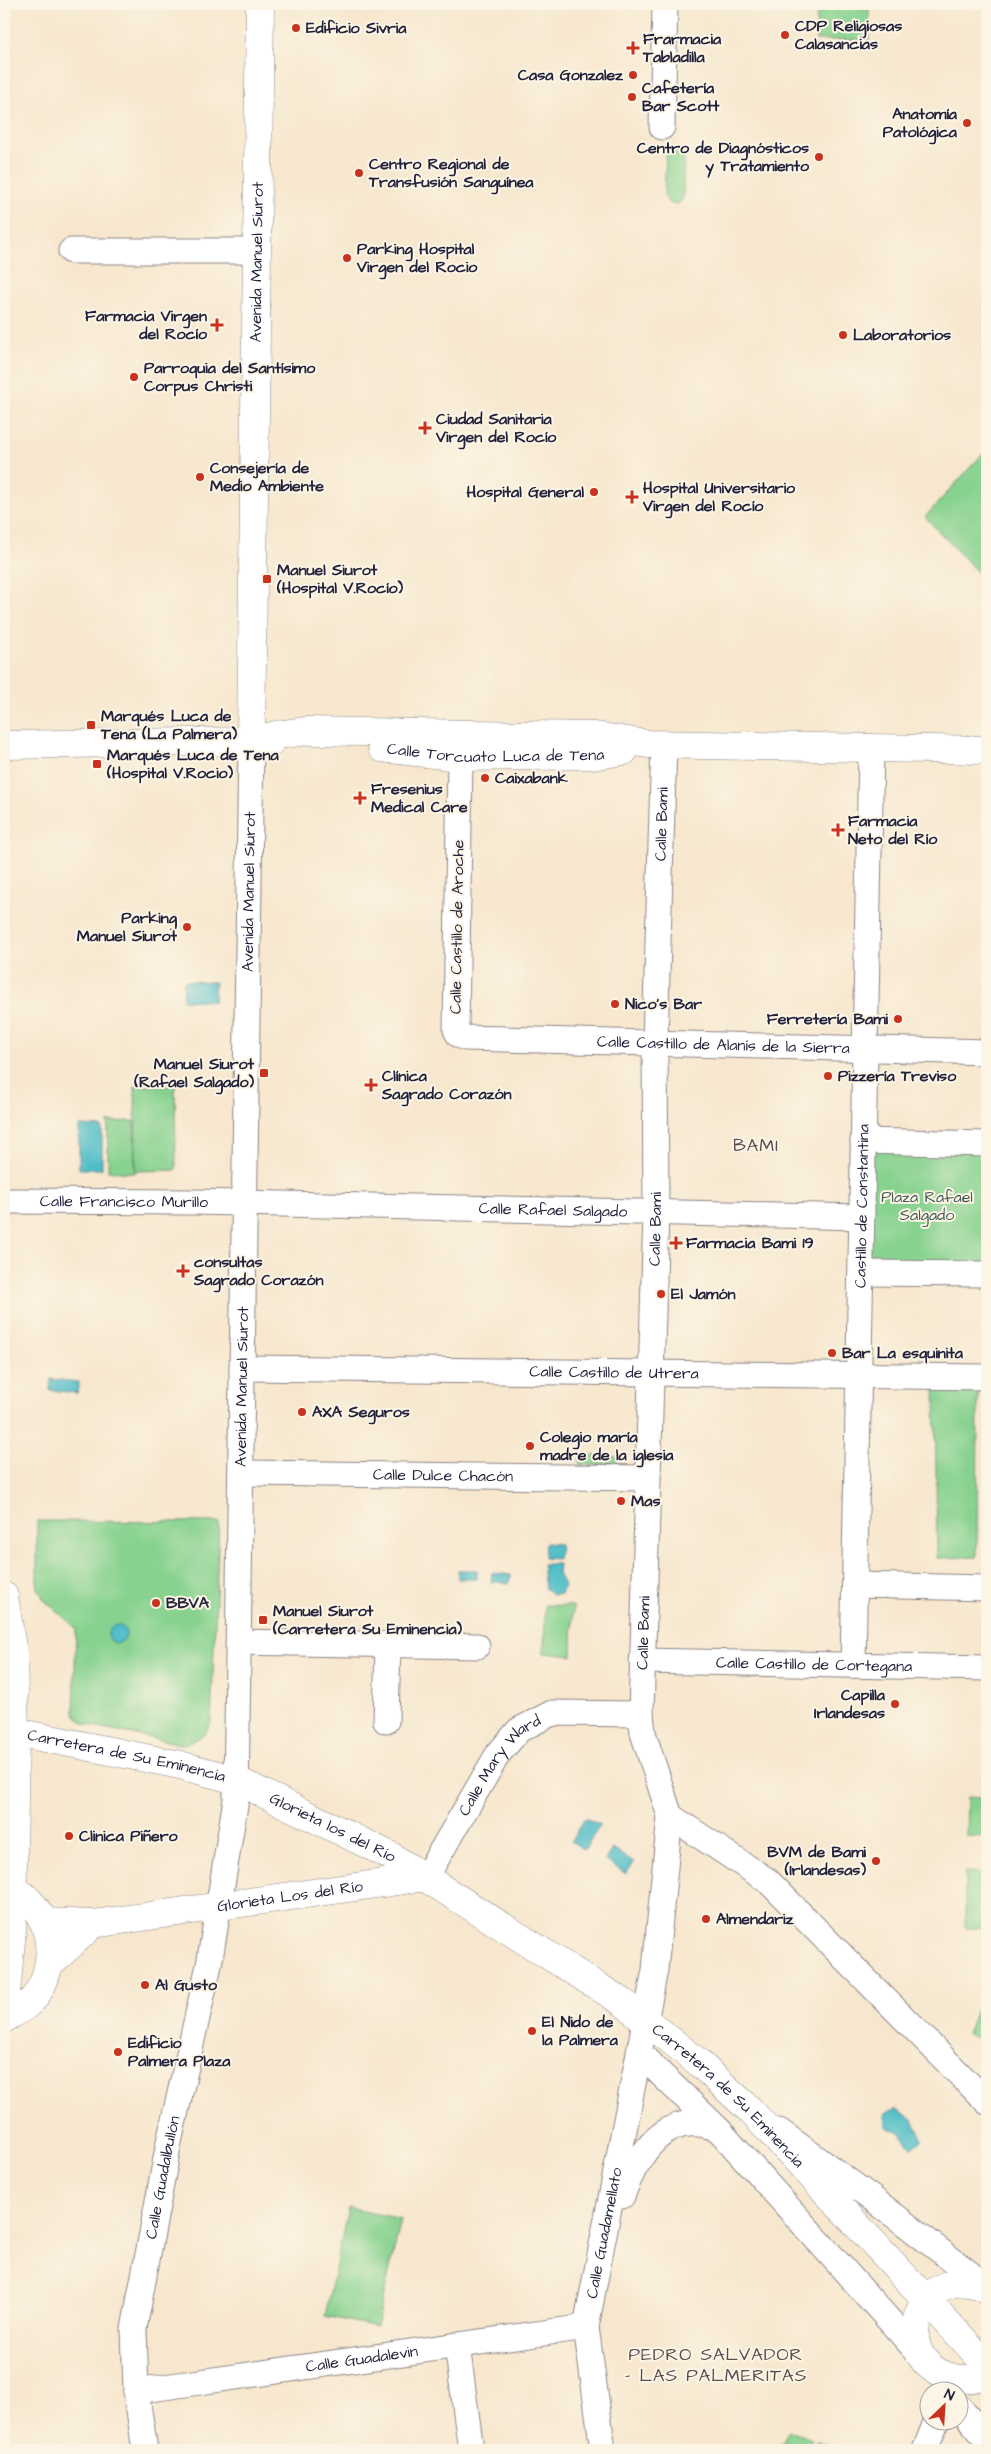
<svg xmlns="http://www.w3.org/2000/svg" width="991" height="2454" font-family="'Architects Daughter',sans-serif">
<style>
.green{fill:#87d28f;stroke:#547a65}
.water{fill:#4fbdc7;stroke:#387081}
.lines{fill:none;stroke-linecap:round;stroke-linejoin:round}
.minor-casing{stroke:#8c8484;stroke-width:27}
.major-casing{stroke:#8c8484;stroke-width:29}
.minor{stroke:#fff;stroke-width:25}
.major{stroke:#fff;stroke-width:28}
.poi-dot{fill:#c8321e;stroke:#fcf5e5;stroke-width:2}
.labels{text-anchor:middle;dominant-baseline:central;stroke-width:4;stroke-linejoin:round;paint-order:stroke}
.poi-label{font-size:16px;font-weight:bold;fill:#22223b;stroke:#fcf5e5;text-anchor:start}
.street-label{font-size:16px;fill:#22223b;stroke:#fcf5e5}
.park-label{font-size:16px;fill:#405754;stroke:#fcf5e5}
.neighbourhood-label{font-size:18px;letter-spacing:1px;fill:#5c4c4e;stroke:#fcf5e5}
</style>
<rect width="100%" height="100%" fill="#fcf5e5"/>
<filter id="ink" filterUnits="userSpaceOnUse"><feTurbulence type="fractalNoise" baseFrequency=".02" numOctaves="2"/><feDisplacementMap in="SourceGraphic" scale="10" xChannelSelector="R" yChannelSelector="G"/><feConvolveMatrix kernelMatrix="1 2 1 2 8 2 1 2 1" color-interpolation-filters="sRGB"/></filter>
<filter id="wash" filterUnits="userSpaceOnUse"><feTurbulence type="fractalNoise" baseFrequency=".0096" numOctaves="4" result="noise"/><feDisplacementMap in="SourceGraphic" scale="20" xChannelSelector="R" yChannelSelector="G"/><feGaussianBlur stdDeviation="1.12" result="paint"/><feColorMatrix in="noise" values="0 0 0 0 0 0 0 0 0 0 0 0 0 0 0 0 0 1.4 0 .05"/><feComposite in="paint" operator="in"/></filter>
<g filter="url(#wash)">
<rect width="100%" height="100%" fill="#f7e7ce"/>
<!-- green -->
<g class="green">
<path d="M817 4H869V40H816Z"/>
<path d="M672 149 681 151 684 157 683 198C680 204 675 205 669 203L664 196 666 155 667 151Z"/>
<path d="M987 449V582L925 517Z"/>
<path d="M135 1086H175L176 1170 136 1171Z"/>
<path d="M134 1121 135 1173 108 1171V1122Z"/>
<path d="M869 1143 987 1146V1269L866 1266Z"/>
<path d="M935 1384 978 1387 977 1557 937 1558Z"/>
<path d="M580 1455 617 1457V1465H580Z"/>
<path d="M37 1521 219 1522 211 1723 204 1735 185 1745 84 1724 74 1713 76 1628 44 1600 37 1586Z"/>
<path d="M545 1605 573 1606 572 1656 544 1653Z"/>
<path d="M967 1797 987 1798V1837L966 1836Z"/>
<path d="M965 1872 987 1873V1929L965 1928Z"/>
<path d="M987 1980V2042L967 2034Z"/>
<path d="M348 2208 401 2219 377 2327 325 2316Z"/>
<path d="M788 2430 811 2439 807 2450H780Z"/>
<path d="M815 2440 839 2449 838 2450H811Z"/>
</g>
<!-- water -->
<g class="water">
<path d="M184 981 215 982 214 1001 183 1000Z"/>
<path d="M79 1126 102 1127V1169H79Z"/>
<path d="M51 1379 79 1382 77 1393 50 1390Z"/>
<path d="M545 1543 560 1544 558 1559 544 1558Z"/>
<path d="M542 1564H559L558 1574 564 1585 561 1594 552 1595 545 1589Z"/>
<rect x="458" y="1570" width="19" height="9"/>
<path d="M492 1573 511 1575 510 1583 491 1582Z"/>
<circle cx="117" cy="1634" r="9"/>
<path d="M585 1818 600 1825 584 1850 571 1841Z"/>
<path d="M612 1849 634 1862 626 1874 605 1860Z"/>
<path d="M896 2109 912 2119 923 2139 913 2148 900 2133 886 2127 885 2114Z"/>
</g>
</g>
<g filter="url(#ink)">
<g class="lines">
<defs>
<g id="minor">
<path d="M662 127 665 4"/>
<path d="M71 251H257"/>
<path id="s1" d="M460 757 456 1030 459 1035 465 1038 987 1052"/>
<path d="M863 1141 987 1144"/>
<path id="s2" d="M4 1201 194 1202 862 1217"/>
<path d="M861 1273 987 1274"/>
<path id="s3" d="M242 1368 987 1377"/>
<path id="s4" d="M241 1473 647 1478"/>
<path d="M855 1585 987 1588"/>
<path d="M239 1642 477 1646"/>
<path id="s5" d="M642 1661 987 1668"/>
<path id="s6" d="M853 1665 871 748"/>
<path d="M386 1721 388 1645"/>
<path d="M670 1816 768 1881 987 2102"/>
<path id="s7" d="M426 1877 498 1754 519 1730 552 1713 641 1714"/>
<path d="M639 2053 719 2130 922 2357"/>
<path d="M779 2131 869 2196 987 2287"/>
<path d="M622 2196C638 2154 667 2106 719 2130"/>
<path d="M457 2345 471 2450"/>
<path id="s8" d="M136 2391 586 2327"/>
<path d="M958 2406 987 2439"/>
<path id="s9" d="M145 2450 136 2391 134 2329 169 2142 209 1965 236 1799 251 741"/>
<path id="s10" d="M603 2450 586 2327 655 1970 670 1816 643 1733 641 1714 656 1213 655 1041 664 744"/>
<path d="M925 2450 936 2422"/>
</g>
<g id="major">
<path d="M251 741 276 735 307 731 595 736 648 744 987 750"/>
<path id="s11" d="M251 741 260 4"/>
<path d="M4 745 251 741 270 743"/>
<path id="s12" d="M382 748 460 757 598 755 624 751"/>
<path d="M4 1596 13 1654 15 1732 12 1930 4 2014"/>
<path id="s13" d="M15 1732 180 1765 236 1780 389 1855 624 2003 699 2063 749 2109 987 2365"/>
<path d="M4 1885C49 1901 62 1955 37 1994 29 2006 16 2012 4 2019"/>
<path id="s14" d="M44 1922 93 1924 426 1877"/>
<path d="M49 1965 93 1924"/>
<path d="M987 2289C923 2257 884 2354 947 2376 961 2381 974 2380 987 2373"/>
</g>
</defs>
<!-- minor casing -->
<use href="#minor" class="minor-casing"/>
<!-- major casing -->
<use href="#major" class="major-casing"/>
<!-- minor -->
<use href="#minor" class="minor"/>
<!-- major -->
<use href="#major" class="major"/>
</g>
</g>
<!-- markers -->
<g class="poi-dot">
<circle cx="296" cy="28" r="5"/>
<circle cx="785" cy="35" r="5"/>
<path d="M630.5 40.5h5v5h5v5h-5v5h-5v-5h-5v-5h5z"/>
<circle cx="633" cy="75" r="5"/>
<circle cx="632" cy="97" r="5"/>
<circle cx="967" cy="123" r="5"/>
<circle cx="819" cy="157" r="5"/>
<circle cx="359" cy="173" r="5"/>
<circle cx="347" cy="258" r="5"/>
<path d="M214.5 317.5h5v5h5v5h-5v5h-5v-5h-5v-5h5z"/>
<circle cx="843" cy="335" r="5"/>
<circle cx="134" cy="377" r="5"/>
<path d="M422.5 420.5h5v5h5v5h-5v5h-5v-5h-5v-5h5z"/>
<circle cx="200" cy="477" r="5"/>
<circle cx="594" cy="492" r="5"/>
<path d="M629.5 489.5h5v5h5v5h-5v5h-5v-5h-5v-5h5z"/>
<rect x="262" y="574" width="10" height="10" rx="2.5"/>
<rect x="86" y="720" width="10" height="10" rx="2.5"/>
<rect x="92" y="759" width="10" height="10" rx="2.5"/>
<circle cx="485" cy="778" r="5"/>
<path d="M357.5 790.5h5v5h5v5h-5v5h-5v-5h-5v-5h5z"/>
<path d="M835.5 822.5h5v5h5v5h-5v5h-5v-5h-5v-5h5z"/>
<circle cx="187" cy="927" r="5"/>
<circle cx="615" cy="1004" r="5"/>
<circle cx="898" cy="1019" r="5"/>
<rect x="259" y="1068" width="10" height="10" rx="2.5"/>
<circle cx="828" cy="1076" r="5"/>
<path d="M368.5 1077.5h5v5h5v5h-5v5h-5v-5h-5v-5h5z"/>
<path d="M673.5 1235.5h5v5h5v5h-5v5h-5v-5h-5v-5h5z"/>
<path d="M180.5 1263.5h5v5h5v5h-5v5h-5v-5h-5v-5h5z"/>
<circle cx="661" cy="1294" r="5"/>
<circle cx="832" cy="1353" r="5"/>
<circle cx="302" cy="1412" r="5"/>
<circle cx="530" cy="1446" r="5"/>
<circle cx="621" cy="1501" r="5"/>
<circle cx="156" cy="1603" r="5"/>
<rect x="258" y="1615" width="10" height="10" rx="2.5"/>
<circle cx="895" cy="1704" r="5"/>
<circle cx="69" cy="1836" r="5"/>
<circle cx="876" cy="1861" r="5"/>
<circle cx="706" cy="1919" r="5"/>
<circle cx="145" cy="1985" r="5"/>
<circle cx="532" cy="2031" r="5"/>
<circle cx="118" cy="2052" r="5"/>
</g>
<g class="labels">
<!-- poi labels -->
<g class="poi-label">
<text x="795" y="26">CDP Religiosas<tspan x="795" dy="18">Calasancias</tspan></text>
<text x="306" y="28">Edificio Sivria</text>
<text x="643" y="39">Frarmacia<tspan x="643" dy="18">Tabladilla</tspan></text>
<text x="623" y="75" text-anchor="end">Casa Gonzalez</text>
<text x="642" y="88">Cafetería<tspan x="642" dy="18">Bar Scott</tspan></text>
<text x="957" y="114" text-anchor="end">Anatomía<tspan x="957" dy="18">Patológica</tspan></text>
<text x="809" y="148" text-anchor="end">Centro de Diagnósticos<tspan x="809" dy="18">y Tratamiento</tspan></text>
<text x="369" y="164">Centro Regional de<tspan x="369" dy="18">Transfusión Sanguínea</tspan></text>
<text x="357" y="249">Parking Hospital<tspan x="357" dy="18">Virgen del Rocio</tspan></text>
<text x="207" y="316" text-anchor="end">Farmacia Virgen<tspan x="207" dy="18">del Rocío</tspan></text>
<text x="853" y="335">Laboratorios</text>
<text x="144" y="368">Parroquia del Santísimo<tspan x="144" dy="18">Corpus Christi</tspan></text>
<text x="436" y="419">Ciudad Sanitaria<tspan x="436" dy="18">Virgen del Rocío</tspan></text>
<text x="210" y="468">Consejería de<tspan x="210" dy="18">Medio Ambiente</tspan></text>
<text x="643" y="488">Hospital Universitario<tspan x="643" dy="18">Virgen del Rocío</tspan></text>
<text x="584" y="492" text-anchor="end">Hospital General</text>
<text x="277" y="570">Manuel Siurot<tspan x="277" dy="18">(Hospital V.Rocío)</tspan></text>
<text x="101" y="716">Marqués Luca de<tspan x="101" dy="18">Tena (La Palmera)</tspan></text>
<text x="107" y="755">Marqués Luca de Tena<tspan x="107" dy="18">(Hospital V.Rocio)</tspan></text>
<text x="495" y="778">Caixabank</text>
<text x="371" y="789">Fresenius<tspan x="371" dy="18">Medical Care</tspan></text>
<text x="848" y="821">Farmacia<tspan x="848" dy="18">Neto del Río</tspan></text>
<text x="177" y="918" text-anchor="end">Parking<tspan x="177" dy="18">Manuel Siurot</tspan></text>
<text x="625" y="1004">Nico's Bar</text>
<text x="888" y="1019" text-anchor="end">Ferretería Bami</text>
<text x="254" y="1064" text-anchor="end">Manuel Siurot<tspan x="254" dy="18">(Rafael Salgado)</tspan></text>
<text x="382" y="1076">Clínica<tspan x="382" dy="18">Sagrado Corazón</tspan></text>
<text x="838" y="1076">Pizzería Treviso</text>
<text x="686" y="1243">Farmacia Bami 19</text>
<text x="194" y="1262">consultas<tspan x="194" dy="18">Sagrado Corazón</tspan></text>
<text x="671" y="1294">El Jamón</text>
<text x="842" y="1353">Bar La esquinita</text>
<text x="312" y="1412">AXA Seguros</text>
<text x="540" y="1437">Colegio maría<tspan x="540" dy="18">madre de la iglesia</tspan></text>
<text x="631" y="1501">Mas</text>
<text x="166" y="1603">BBVA</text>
<text x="273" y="1611">Manuel Siurot<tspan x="273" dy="18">(Carretera Su Eminencia)</tspan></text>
<text x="885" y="1695" text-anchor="end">Capilla<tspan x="885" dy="18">Irlandesas</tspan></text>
<text x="79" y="1836">Clinica Piñero</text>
<text x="866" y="1852" text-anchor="end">BVM de Bami<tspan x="866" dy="18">(Irlandesas)</tspan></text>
<text x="716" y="1919">Almendariz</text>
<text x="155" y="1985">Al Gusto</text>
<text x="542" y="2022">El Nido de<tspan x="542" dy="18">la Palmera</tspan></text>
<text x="128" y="2043">Edificio<tspan x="128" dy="18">Palmera Plaza</tspan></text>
</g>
<!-- street labels -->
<g class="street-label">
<text stroke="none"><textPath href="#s11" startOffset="479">Avenida Manuel Siurot</textPath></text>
<text stroke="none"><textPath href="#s12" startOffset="114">Calle Torcuato Luca de Tena</textPath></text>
<text stroke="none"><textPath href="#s10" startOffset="1639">Calle Bami</textPath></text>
<text stroke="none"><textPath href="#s9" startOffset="1569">Avenida Manuel Siurot</textPath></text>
<text transform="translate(457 927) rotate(-89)">Calle Castillo de Aroche</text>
<text stroke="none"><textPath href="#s1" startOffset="544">Calle Castillo de Alanís de la Sierra</textPath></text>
<text stroke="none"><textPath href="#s2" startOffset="120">Calle Francisco Murillo</textPath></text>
<text stroke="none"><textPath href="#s6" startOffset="459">Castillo de Constantina</textPath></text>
<text stroke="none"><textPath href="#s2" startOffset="549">Calle Rafael Salgado</textPath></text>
<text stroke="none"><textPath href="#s10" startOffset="1234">Calle Bami</textPath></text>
<text stroke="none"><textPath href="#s3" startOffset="372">Calle Castillo de Utrera</textPath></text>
<text stroke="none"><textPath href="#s9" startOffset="1074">Avenida Manuel Siurot</textPath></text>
<text stroke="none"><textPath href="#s4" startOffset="202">Calle Dulce Chacón</textPath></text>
<text stroke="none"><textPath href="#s10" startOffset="830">Calle Bami</textPath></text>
<text stroke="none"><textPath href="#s5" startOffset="172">Calle Castillo de Cortegana</textPath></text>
<text stroke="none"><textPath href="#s13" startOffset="114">Carretera de Su Eminencia</textPath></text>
<text stroke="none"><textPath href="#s7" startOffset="135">Calle Mary Ward</textPath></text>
<text stroke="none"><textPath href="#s13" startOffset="334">Glorieta los del Río</textPath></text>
<text stroke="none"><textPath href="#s14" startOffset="248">Glorieta Los del Río</textPath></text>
<text stroke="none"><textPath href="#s13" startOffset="814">Carretera de Su Eminencia</textPath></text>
<text stroke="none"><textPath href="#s9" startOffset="276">Calle Guadalbullón</textPath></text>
<text stroke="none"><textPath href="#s10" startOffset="220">Calle Guadamellato</textPath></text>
<text stroke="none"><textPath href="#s8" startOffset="228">Calle Guadalevin</textPath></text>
</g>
<!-- park labels -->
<g class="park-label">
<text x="927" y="1197">Plaza Rafael<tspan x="927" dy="18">Salgado</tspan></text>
</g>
<!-- neighbourhood labels -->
<g class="neighbourhood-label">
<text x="756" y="1145">BAMI</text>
<text x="716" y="2354">PEDRO SALVADOR<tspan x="716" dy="21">- LAS PALMERITAS</tspan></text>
</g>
</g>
<!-- margin -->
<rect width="991" height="2454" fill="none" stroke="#fcf5e5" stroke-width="20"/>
<!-- north arrow -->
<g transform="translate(944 2406) rotate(25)"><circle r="24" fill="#fcf5e5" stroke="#a5a1a1"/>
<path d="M0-4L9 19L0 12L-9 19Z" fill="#c8321e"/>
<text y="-8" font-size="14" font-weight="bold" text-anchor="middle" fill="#22223b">N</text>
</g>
</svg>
